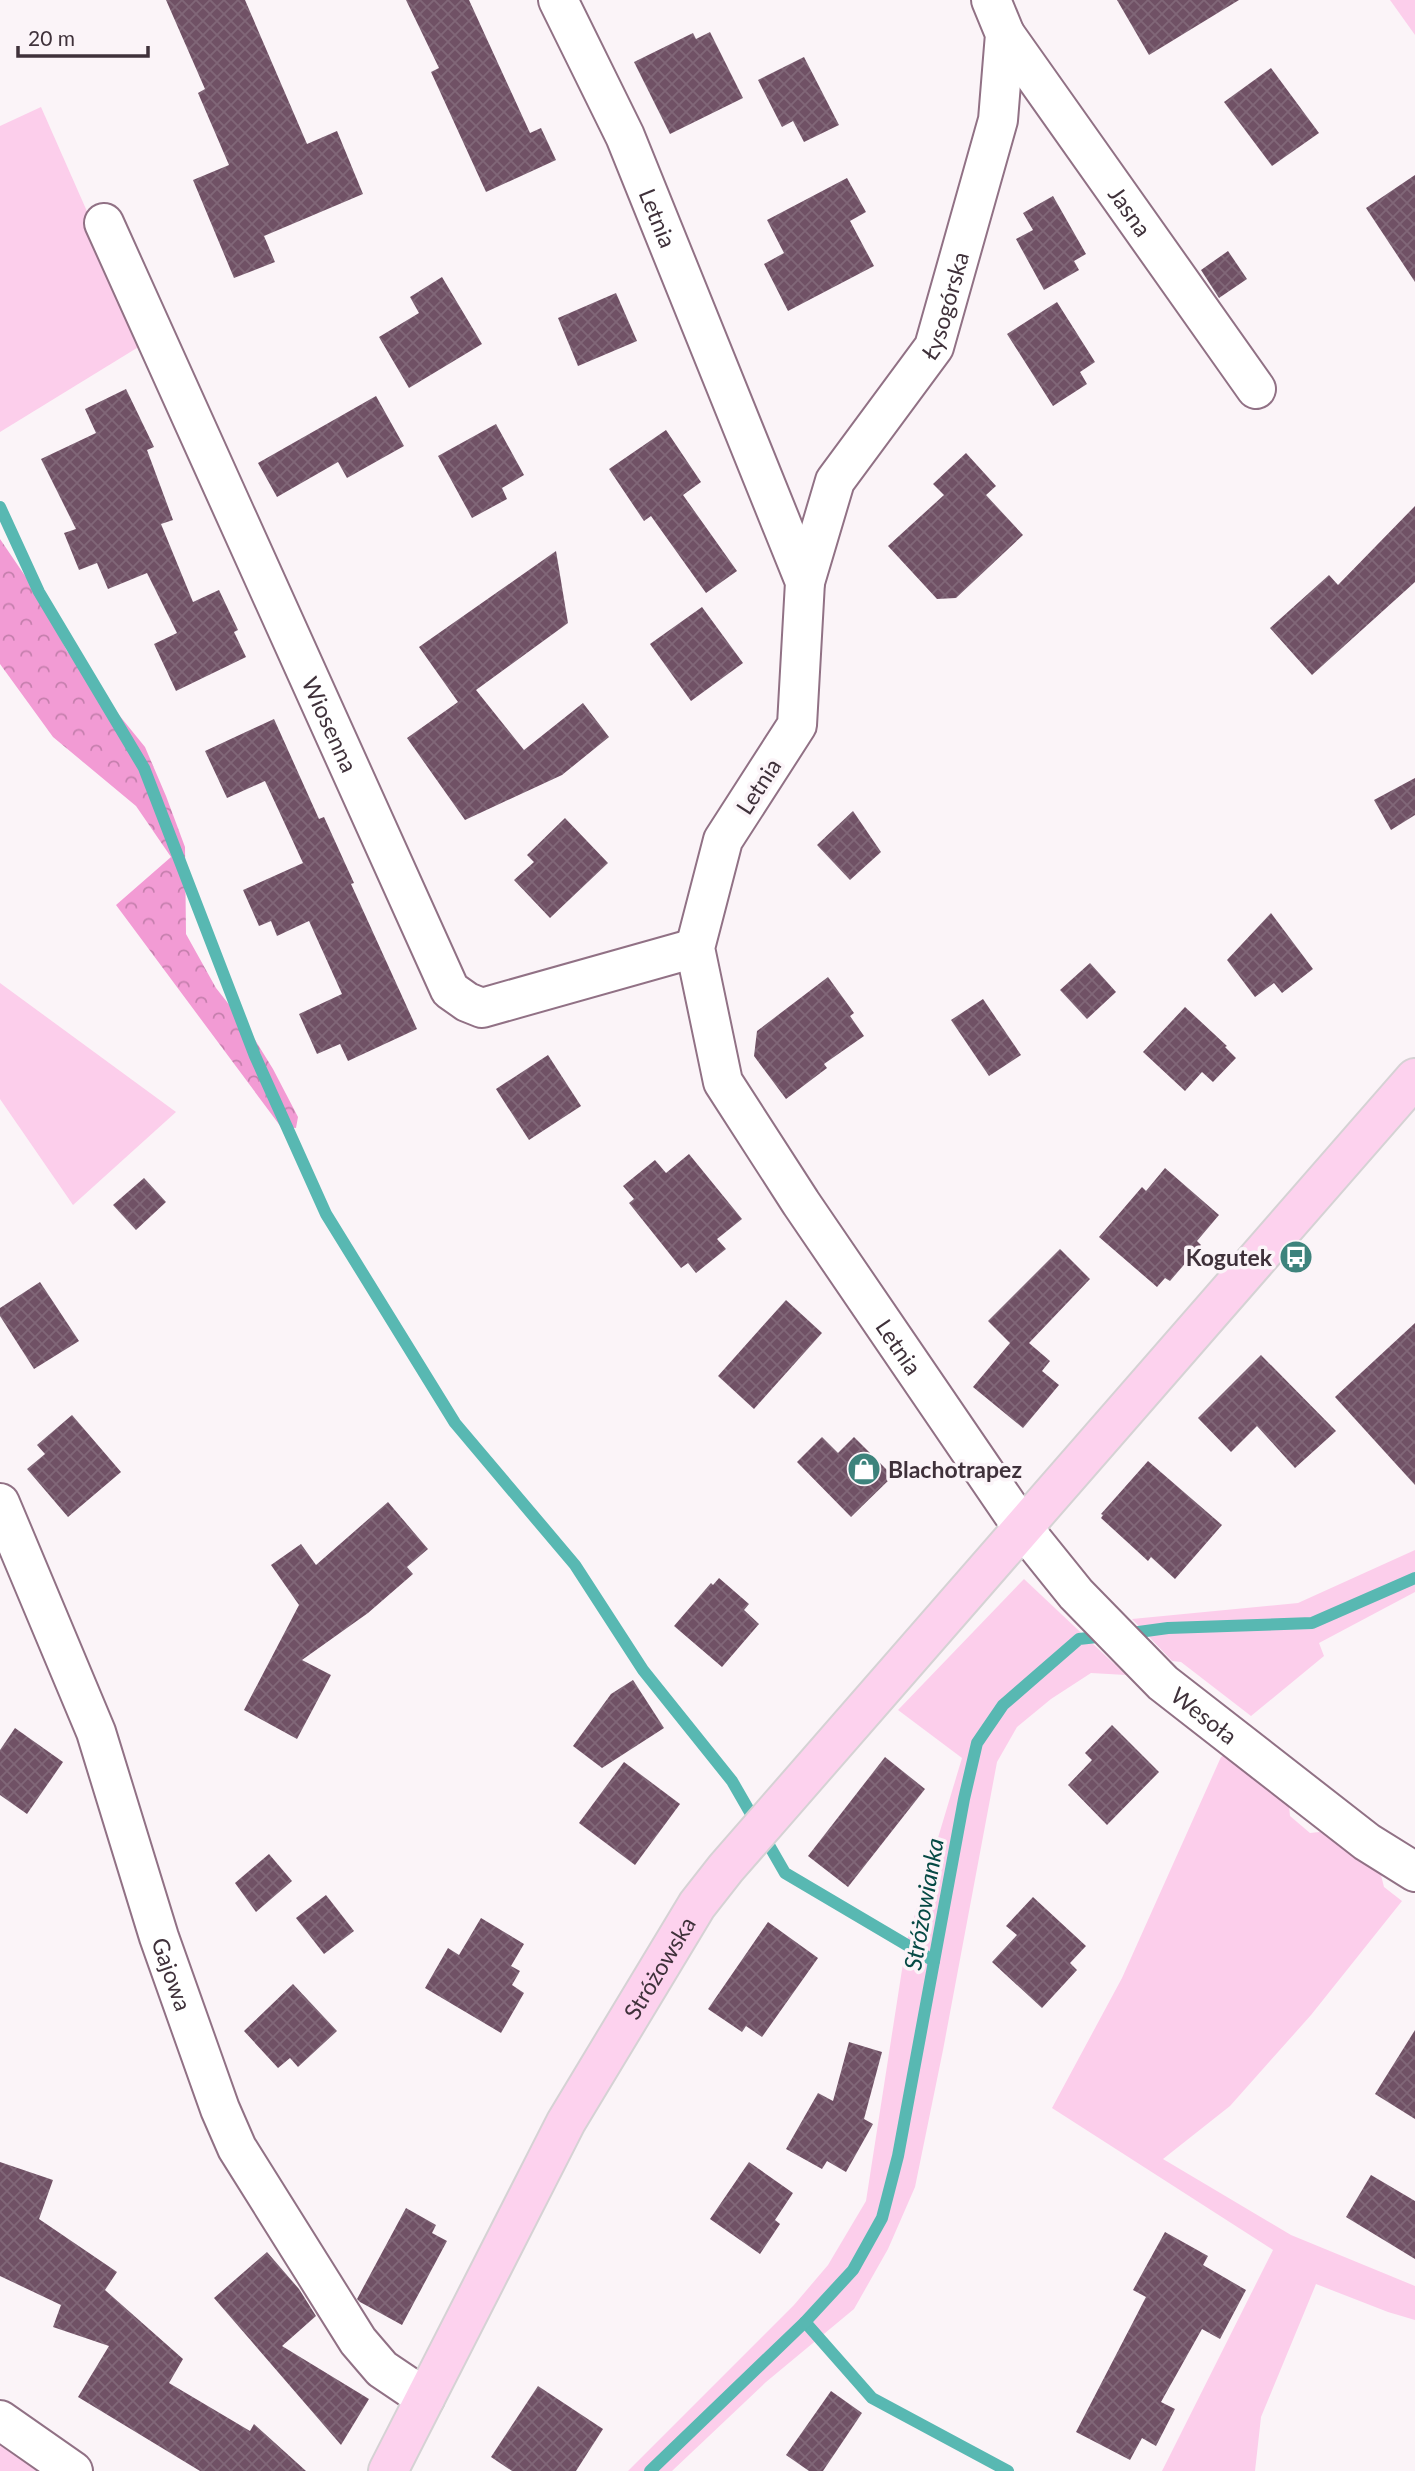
<svg xmlns="http://www.w3.org/2000/svg" width="1415" height="2471" font-family="Lato,sans-serif">
<style>
.green{fill:#fcceeb}
.forest{fill:url(#forest-crowns)}
.lines{fill:none;stroke-linecap:round;stroke-linejoin:round}
.stream{stroke:#58b8b2;stroke-width:12}
.building{fill:url(#building-cross-hatch)}
.minor-casing{stroke:#917185;stroke-width:42}
.major-casing{stroke:#d5d2d4;stroke-width:42}
.minor{stroke:#fff;stroke-width:38}
.major{stroke:#fdd2ee;stroke-width:38}
.labels{text-anchor:middle;dominant-baseline:central;stroke-width:7;stroke-linejoin:round;paint-order:stroke}
.street-label{font-size:23px;fill:#3f313a;stroke:#fbf4f8}
.poi-label{font-size:23px;font-weight:bold;fill:#3f313a;stroke:#fbf4f8;text-anchor:end}
.water-label{font-size:24px;font-style:italic;fill:#054944;stroke:#fbf4f8}
</style>
<defs>
<pattern id="forest-crowns" width="20" height="18" patternUnits="userSpaceOnUse" patternTransform="scale(1.75)"><rect width="20" height="18" fill="#f29bd4"/><path d="M2 6a3 3 0 1 1 6 0M12 15a3 3 0 1 1 6 0" fill="none" stroke="#c57fad"/></pattern>
<pattern id="building-cross-hatch" width="8" height="8" patternUnits="userSpaceOnUse" patternTransform="scale(1.75)"><rect width="8" height="8" fill="#705165"/><path d="M0 0l8 8M0 8l8-8" fill="none" stroke="#816778"/></pattern>
</defs>
<rect width="100%" height="100%" fill="#fbf4f8"/>
<!-- green -->
<g class="green">
<path d="M1390 0H1415V35Z"/>
<path d="M41 107 145 343 0 432V126Z"/>
<path d="M0 983 176 1112 73 1205 0 1099Z"/>
<path d="M1415 1550V1592L1319 1643 1324 1656 1251 1716 1181 1662 1172 1661 1132 1619 1298 1603Z"/>
<path d="M1024 1579 1126 1675 1091 1673 1051 1699 1017 1727 997 1762 943 2050 915 2187 888 2249 854 2309 766 2382 672 2471H628L794 2305 828 2265 866 2201 906 1944 962 1758 898 1710Z"/>
<path d="M1231 1752 1288 1795 1290 1816 1310 1833 1329 1831 1380 1871 1384 1887 1402 1901 1311 2015 1230 2106 1163 2159 1291 2235 1415 2286V2320L1388 2312 1316 2284 1261 2417 1255 2471H1162L1273 2250 1052 2108 1122 1978 1221 1757Z"/>
<path d="M0 2442 38 2471H0Z"/>
</g>
<!-- forest -->
<path class="forest" d="M0 539 36 592 67 651 145 747 166 796 185 847 186 934 216 988 249 1030 273 1069 298 1117 296 1128 281 1127 116 905 171 857 136 806 53 737 0 664Z"/>
<g class="lines">
<!-- stream -->
<g class="stream">
<path d="M0 507 39 592 144 768 255 1056 326 1214 455 1423 575 1565 643 1670 732 1781 785 1873 934 1961"/>
<path d="M1124 1634 1168 1628 1312 1623 1415 1578"/>
<path d="M805 2322 872 2398 1008 2471"/>
<path d="M650 2471 805 2322 853 2270 882 2218 898 2156 964 1799 977 1743 1003 1705 1079 1639 1106 1636"/>
</g>
</g>
<!-- building -->
<g class="building">
<path d="M166 0H245L307 144 337 131 363 194 264 236 275 262 234 278 193 180 229 165 198 93 205 89Z"/>
<path d="M406 0H469L530 133 541 128 556 160 486 192 431 72 439 68Z"/>
<path d="M1117 0H1239L1149 55Z"/>
<path d="M710 32 743 98 670 134 634 62 693 33 696 39Z"/>
<path d="M804 57 839 125 804 142 793 121 782 127 758 80Z"/>
<path d="M1271 68 1319 133 1272 166 1224 102Z"/>
<path d="M1415 175V282L1366 208Z"/>
<path d="M847 178 866 212 850 221 874 266 788 311 764 264 784 253 767 220Z"/>
<path d="M1053 196 1086 254 1074 261 1079 270 1044 290 1016 239 1033 230 1023 213Z"/>
<path d="M1228 251 1247 279 1219 298 1201 270Z"/>
<path d="M442 277 482 344 409 388 379 337 419 313 410 297Z"/>
<path d="M616 293 637 341 578 366 558 318Z"/>
<path d="M1057 302 1095 362 1080 372 1087 384 1053 406 1007 334Z"/>
<path d="M126 389 154 447 147 450 173 520 161 524 193 602 219 590 238 630 234 632 246 657 176 691 154 644 177 633 147 573 108 589 97 563 79 570 64 533 76 529 41 459 96 433 85 409Z"/>
<path d="M376 396 404 446 347 478 338 462 277 497 258 463Z"/>
<path d="M496 424 524 475 502 488 507 499 472 518 438 456Z"/>
<path d="M666 430 701 482 683 495 737 571 706 593 651 516 644 521 609 469Z"/>
<path d="M966 453 996 486 986 495 1023 535 956 598 937 599 888 546 944 495 933 484Z"/>
<path d="M1415 506V582L1312 675 1270 628 1329 575 1338 585Z"/>
<path d="M556 551 568 623 476 690 524 750 583 703 609 737 562 775 465 820 407 738 458 702 419 647Z"/>
<path d="M702 607 743 663 691 701 650 644Z"/>
<path d="M274 719 319 819 324 817 354 883 351 884 417 1029 348 1061 340 1044 317 1054 299 1014 342 994 309 921 277 936 271 921 259 926 243 890 303 863 265 781 227 798 205 751Z"/>
<path d="M1415 778V815L1391 830 1374 800Z"/>
<path d="M853 811 881 852 850 880 817 845Z"/>
<path d="M565 818 608 863 550 918 514 880 534 862 527 855Z"/>
<path d="M1271 913 1313 969 1282 993 1274 983 1255 997 1227 960Z"/>
<path d="M1090 963 1116 992 1087 1019 1060 990Z"/>
<path d="M828 977 854 1013 850 1016 864 1036 824 1064 827 1068 786 1099 754 1056 757 1031Z"/>
<path d="M983 999 1021 1055 989 1076 951 1020Z"/>
<path d="M1185 1007 1227 1046 1225 1047 1236 1058 1213 1082 1202 1072 1185 1091 1143 1052Z"/>
<path d="M548 1055 581 1106 529 1140 496 1089Z"/>
<path d="M689 1154 742 1219 717 1239 726 1249 696 1273 688 1263 681 1268 629 1203 634 1199 623 1186 655 1160 666 1173Z"/>
<path d="M1165 1168 1219 1215 1197 1241 1201 1245 1170 1281 1165 1278 1157 1287 1099 1237 1142 1187 1146 1191Z"/>
<path d="M144 1178 166 1202 136 1230 113 1205Z"/>
<path d="M1060 1249 1090 1279 1029 1343 1050 1361 1042 1371 1059 1385 1023 1428 973 1387 1010 1343 988 1321Z"/>
<path d="M40 1282 79 1341 34 1369 0 1316V1308Z"/>
<path d="M786 1300 822 1333 754 1409 718 1376Z"/>
<path d="M1415 1323V1485L1335 1397Z"/>
<path d="M1261 1355 1336 1431 1295 1468 1257 1426 1231 1452 1198 1418Z"/>
<path d="M72 1415 121 1472 68 1517 27 1469 45 1454 37 1445Z"/>
<path d="M822 1437 838 1453 854 1437 893 1476 851 1517 797 1462Z"/>
<path d="M1148 1461 1222 1525 1175 1579 1151 1557 1148 1561 1101 1518 1103 1515 1101 1514Z"/>
<path d="M388 1502 428 1549 407 1567 413 1574 368 1613 302 1660 331 1675 297 1739 244 1710 299 1605 271 1565 301 1544 316 1565Z"/>
<path d="M719 1578 749 1604 744 1610 759 1624 722 1667 674 1626 711 1583 713 1585Z"/>
<path d="M633 1680 664 1728 602 1768 573 1746 611 1694Z"/>
<path d="M1112 1725 1159 1772 1107 1825 1068 1785 1092 1760 1085 1753Z"/>
<path d="M15 1728 63 1762 27 1814 0 1795V1750Z"/>
<path d="M885 1757 925 1789 848 1887 808 1856Z"/>
<path d="M624 1762 680 1804 635 1865 579 1823Z"/>
<path d="M269 1854 292 1881 256 1912 235 1883Z"/>
<path d="M326 1895 354 1931 324 1954 296 1918Z"/>
<path d="M1033 1897 1086 1946 1070 1963 1077 1970 1042 2008 992 1962 1017 1935 1006 1926Z"/>
<path d="M481 1918 524 1944 511 1966 520 1971 512 1985 524 1993 501 2033 425 1988 448 1948 459 1955Z"/>
<path d="M768 1922 818 1958 762 2037 746 2026 742 2032 708 2009Z"/>
<path d="M293 1984 337 2031 298 2067 290 2058 278 2068 244 2031Z"/>
<path d="M1415 2030V2119L1375 2094Z"/>
<path d="M849 2042 882 2052 864 2119 873 2124 846 2172 827 2161 822 2169 786 2149 818 2093 833 2101Z"/>
<path d="M0 2162 53 2180 39 2219 117 2272 105 2290 183 2359 169 2383 250 2431 254 2424 306 2471H200L78 2397 109 2346 53 2327 61 2305 0 2276Z"/>
<path d="M749 2162 793 2193 775 2220 780 2224 760 2254 710 2219Z"/>
<path d="M1371 2175 1415 2201V2259L1346 2217Z"/>
<path d="M406 2208 436 2225 432 2233 447 2241 402 2325 360 2302 357 2299Z"/>
<path d="M1165 2232 1208 2256 1203 2265 1246 2290 1220 2339 1202 2329 1161 2402 1175 2409 1156 2446 1142 2438 1130 2460 1076 2432 1146 2297 1133 2290Z"/>
<path d="M267 2252 299 2289 316 2316 282 2346 369 2399 341 2445 214 2298Z"/>
<path d="M538 2386 603 2429 576 2471H512L491 2457Z"/>
<path d="M831 2391 862 2413 823 2471H809L786 2455Z"/>
</g>
<g class="lines">
<defs>
<g id="minor">
<path id="s1" d="M558 0 625 136 805 582 797 725 723 840 695 948 723 1082 801 1203 1022 1527 1076 1594 1163 1683 1367 1842 1415 1872"/>
<path id="s2" d="M1005 34 1256 389"/>
<path id="s3" d="M104 223 450 990 467 1002 482 1008 695 948"/>
<path id="s4" d="M805 582 835 481 934 347 998 120 1005 34 991 0"/>
<path id="s5" d="M0 1503 96 1732 159 1937 220 2109 237 2148 358 2341 382 2369 425 2398"/>
<path d="M0 2420 73 2471"/>
</g>
<g id="major">
<path id="s6" d="M388 2471 566 2122 697 1905 726 1868 1415 1078"/>
</g>
</defs>
<!-- minor casing -->
<use href="#minor" class="minor-casing"/>
<!-- major casing -->
<use href="#major" class="major-casing"/>
<!-- minor -->
<use href="#minor" class="minor"/>
<!-- major -->
<use href="#major" class="major"/>
</g>
<!-- icons -->
<defs>
<symbol id="bus-disc" viewBox="-11 -11 22 22"><circle r="9.5" fill="#3d837c" stroke="#fbf4f8"/><path d="M-5-6H5V4H4V6H2V4H-2V6H-4V4H-5ZM-3.5-4V0h7V-4ZM-3.5 1.2v1.5H-2V1.2ZM2 1.2v1.5H3.5V1.2Z" fill="#fff"/></symbol>
<symbol id="shop-disc" viewBox="-11 -11 22 22"><circle r="9.5" fill="#3d837c" stroke="#fbf4f8"/><path d="M-5-2.5h2.3a2.7 3.5 0 0 1 5.4 0H5L5.5 6h-11ZM-1.5-2.5h3a1.5 2.3 0 0 0-3 0Z" fill="#fff"/></symbol>
</defs>
<g fill-rule="evenodd">
<use href="#bus-disc" x="1277" y="1238" width="38" height="38"/>
<use href="#shop-disc" x="845" y="1450" width="38" height="38"/>
</g>
<g class="labels">
<!-- street labels -->
<g class="street-label">
<text stroke="none"><textPath href="#s2" startOffset="217">Jasna</textPath></text>
<text stroke="none"><textPath href="#s1" startOffset="240">Letnia</textPath></text>
<text stroke="none"><textPath href="#s4" startOffset="315">Łysogórska</textPath></text>
<text stroke="none"><textPath href="#s3" startOffset="550">Wiosenna</textPath></text>
<text transform="translate(758 786) rotate(-57)">Letnia</text>
<text stroke="none"><textPath href="#s1" startOffset="1479">Letnia</textPath></text>
<text stroke="none"><textPath href="#s1" startOffset="1960">Wesoła</textPath></text>
<text stroke="none"><textPath href="#s6" startOffset="572">Stróżowska</textPath></text>
<text stroke="none"><textPath href="#s5" startOffset="502">Gajowa</textPath></text>
</g>
<!-- poi labels -->
<g class="poi-label">
<text x="1272" y="1257">Kogutek</text>
<text x="888" y="1469" text-anchor="start">Blachotrapez</text>
</g>
<!-- water labels -->
<g class="water-label">
<text transform="translate(923 1904) rotate(-80)">Stróżowianka</text>
</g>
</g>
<!-- scale -->
<path d="M18 46v10h130v-10" fill="none" stroke="#3f313a" stroke-width="3.5"/>
<text x="28" y="46" font-size="21" fill="#3f313a" stroke="#fbf4f8" stroke-width="5" paint-order="stroke">20 m</text>
</svg>
